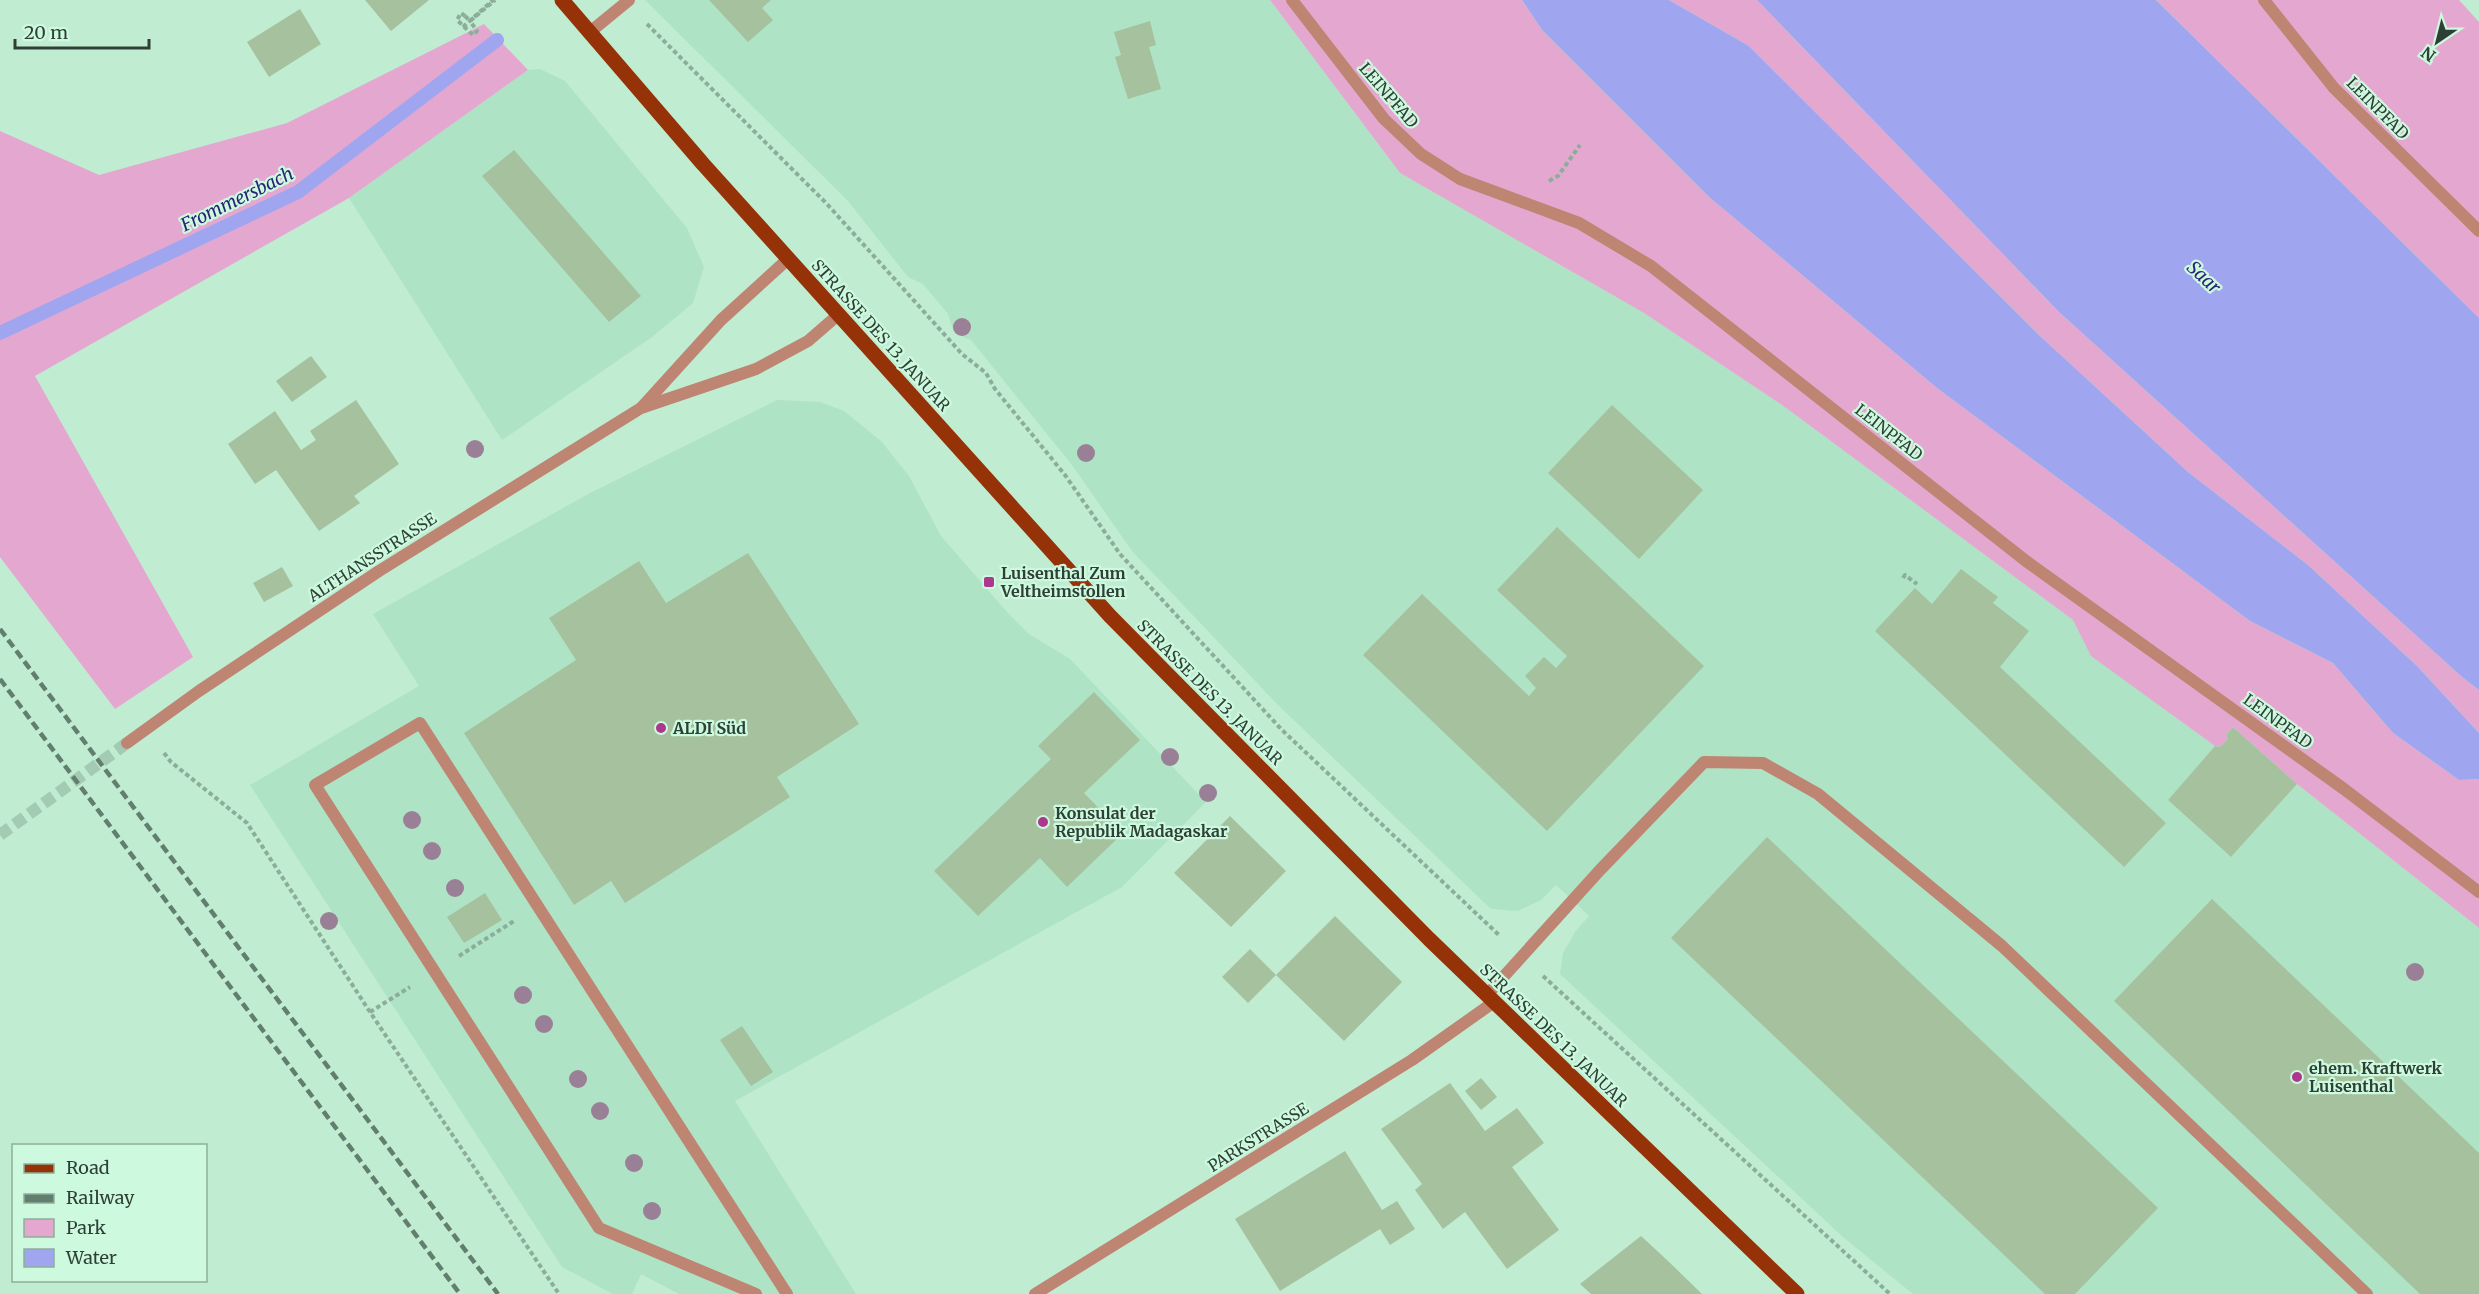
<svg xmlns="http://www.w3.org/2000/svg" width="2479" height="1294" font-family="Merriweather,serif">
<style>
.built{fill:#afe3c5}
.green{fill:#e4a8d0}
.water{fill:#9fa6ef}
.lines{fill:none;stroke-linecap:round;stroke-linejoin:round}
.stream{stroke:#9fa6ef;stroke-width:14}
.building{fill:#a5c19e}
.tertiary-tunnel{stroke:#a3cab3;stroke-width:12;stroke-dasharray:12 6;stroke-linecap:butt}
.path{stroke:#8bad99;stroke-width:4;stroke-dasharray:4.5 3;stroke-linecap:butt}
.service{stroke:#bd8572;stroke-width:12}
.minor{stroke:#bd8572;stroke-width:12}
.tertiary{stroke:#bd8572;stroke-width:12}
.primary{stroke:#953207;stroke-width:15}
.rail{stroke:#627e6e;stroke-width:4.5;stroke-dasharray:9 4.5;stroke-linecap:butt}
.path-bridge{stroke:#8bad99;stroke-width:4;stroke-dasharray:4.5 3;stroke-linecap:butt}
.tree{fill:#9a8096}
.poi-dot{fill:#ad378f;stroke:#cdf9df;stroke-width:2}
.labels{text-anchor:middle;dominant-baseline:central;stroke-width:4.5;stroke-linejoin:round;paint-order:stroke}
.street-label{font-size:16px;fill:#2e4036;stroke:#cdf9df}
.poi-label{font-size:16px;font-weight:bold;fill:#2e4036;stroke:#cdf9df;text-anchor:start}
.water-label{font-size:18px;font-style:italic;fill:#2a2376;stroke:#cdf9df}
</style>
<rect width="100%" height="100%" fill="#c0ecd2"/>
<!-- built -->
<g class="built">
<path d="M645 0H1270L1400 173 1644 313 1782 405 2073 620 2092 656 2215 746 2168 800 2231 857 2297 784 2479 928V1294H1913L1843 1237 1560 974 1563 953 1575 932 1589 916 1556 885 1541 900 1518 911 1491 909 1277 704 1132 551 1072 465 971 340 954 333 948 314 923 284 908 277 848 201Z"/>
<path d="M540 69 565 81 687 228 704 267 693 303 652 337 502 440 349 198 528 70Z"/>
<path d="M777 400 820 402 844 411 881 441 909 476 941 536 1007 612 1029 634 1070 659 1206 802 1122 887 735 1101 856 1294H679L641 1274 632 1294H613L562 1267 250 785 419 686 373 614 590 493Z"/>
</g>
<!-- green -->
<g class="green">
<path d="M1270 0H1522L1542 30 1708 196 1937 388 2250 621 2333 663 2393 733 2459 780 2479 779V928L2297 784 2233 727 2226 735 2228 739 2220 747 2215 746 2091 656 2073 620 1782 405 1644 313 1400 173Z"/>
<path d="M1669 0H1757L2059 312 2462 677 2479 690V733L2417 666 2308 565 2188 472 2039 335 1749 46Z"/>
<path d="M2156 0H2459L2479 22V318Z"/>
<path d="M484 24 528 70 349 198 35 376 193 657 115 709 0 557V131L99 175 287 123Z"/>
</g>
<!-- water -->
<g class="water">
<path d="M1522 0H1669L1749 46 2039 335 2188 472 2308 565 2417 666 2479 733V779L2459 780 2393 733 2333 663 2250 621 1937 388 1708 196 1542 30Z"/>
<path d="M1757 0H2156L2479 318V690L2462 677 2059 312Z"/>
</g>
<g class="lines">
<!-- stream -->
<path class="stream" d="M0 333 298 192 497 40"/>
</g>
<!-- building -->
<g class="building">
<path d="M365 0H429L391 31Z"/>
<path d="M709 0H771L762 8 773 20 748 42Z"/>
<path d="M300 9 321 44 269 77 247 42Z"/>
<path d="M1150 21 1156 45 1149 47 1161 89 1128 99 1115 57 1121 55 1114 32Z"/>
<path d="M514 150 641 296 609 322 482 176Z"/>
<path d="M311 356 327 377 292 402 276 381Z"/>
<path d="M356 400 399 464 354 496 360 503 319 531 276 470 255 484 228 444 275 411 301 450 316 440 310 431Z"/>
<path d="M1612 405 1703 490 1639 559 1548 473Z"/>
<path d="M1557 527 1704 666 1547 831 1363 655 1422 594 1529 696 1536 688 1525 676 1544 657 1556 668 1567 656 1497 590Z"/>
<path d="M748 553 859 724 777 777 790 797 625 903 611 881 574 905 464 733 576 660 549 618 639 561 666 603Z"/>
<path d="M282 567 293 586 264 602 253 583Z"/>
<path d="M1961 569 1998 597 1993 603 2029 631 2000 667 2166 823 2124 867 1875 631 1915 588 1932 604Z"/>
<path d="M1094 692 1140 740 1084 793 1123 833 1067 887 1040 858 978 916 934 871 1051 759 1038 746Z"/>
<path d="M2233 727 2297 784 2231 857 2168 800 2215 746 2220 747 2228 739 2226 735Z"/>
<path d="M1230 816 1286 871 1231 927 1174 873Z"/>
<path d="M1767 837 2158 1208 2075 1294H2045L1671 938Z"/>
<path d="M485 893 502 920 464 943 447 917Z"/>
<path d="M2212 899 2479 1153V1294H2420L2114 1001Z"/>
<path d="M1335 916 1402 982 1344 1041 1276 975Z"/>
<path d="M1250 949 1276 975 1248 1003 1222 977Z"/>
<path d="M742 1026 773 1072 751 1086 720 1040Z"/>
<path d="M1481 1078 1497 1097 1481 1110 1465 1091Z"/>
<path d="M1450 1083 1485 1131 1517 1108 1544 1143 1512 1167 1559 1230 1507 1269 1465 1212 1443 1229 1415 1190 1422 1184 1381 1129Z"/>
<path d="M1345 1151 1382 1210 1397 1201 1415 1229 1390 1245 1380 1229 1280 1291 1235 1219Z"/>
<path d="M1641 1236 1668 1261 1702 1294H1591L1580 1284Z"/>
</g>
<g class="lines">
<!-- tertiary-tunnel -->
<path class="tertiary-tunnel" d="M0 835 127 743"/>
<!-- path -->
<g class="path">
<path d="M465 16 461 13 457 20 473 35 477 31 470 21"/>
<path d="M647 24 827 204 962 354 986 373 995 389 1065 475 1120 554 1282 730 1500 936"/>
<path d="M463 27 493 0"/>
<path d="M1549 181 1558 176 1580 145"/>
<path d="M1903 578 1905 575 1917 584"/>
<path d="M164 753 171 762 247 823 370 1012 559 1294"/>
<path d="M459 956 514 921"/>
<path d="M1543 976 1890 1294"/>
<path d="M370 1012 410 987"/>
</g>
<!-- service -->
<g class="service">
<path d="M1292 0 1384 119 1421 154 1460 179 1579 223 1651 266 2026 561 2344 789 2479 892"/>
<path d="M2264 0 2334 88 2479 231"/>
<path d="M590 32 629 0"/>
<path d="M1487 995 1600 870 1704 762 1763 763 1818 794 2002 946 2367 1294"/>
<path d="M756 1294 599 1228 315 785 420 723 787 1294"/>
</g>
<!-- minor -->
<path class="minor" d="M1035 1294 1412 1060 1494 1002"/>
<!-- tertiary -->
<g class="tertiary">
<path d="M642 407 721 320 788 259"/>
<path d="M127 743 199 691 379 571 641 408 756 369 808 341 838 315"/>
</g>
<!-- primary -->
<path class="primary" d="M562 0 703 164 1110 616 1429 939 1797 1294"/>
<!-- rail -->
<g class="rail">
<path d="M0 629 498 1294"/>
<path d="M0 679 460 1294"/>
</g>
<!-- path-bridge -->
<path class="path-bridge" d="M465 16 470 21 495 0"/>
</g>
<!-- trees -->
<g class="tree">
<circle cx="962" cy="327" r="9"/>
<circle cx="475" cy="449" r="9"/>
<circle cx="1086" cy="453" r="9"/>
<circle cx="1170" cy="757" r="9"/>
<circle cx="1208" cy="793" r="9"/>
<circle cx="412" cy="820" r="9"/>
<circle cx="432" cy="851" r="9"/>
<circle cx="455" cy="888" r="9"/>
<circle cx="329" cy="921" r="9"/>
<circle cx="2415" cy="972" r="9"/>
<circle cx="523" cy="995" r="9"/>
<circle cx="544" cy="1024" r="9"/>
<circle cx="578" cy="1079" r="9"/>
<circle cx="600" cy="1111" r="9"/>
<circle cx="634" cy="1163" r="9"/>
<circle cx="652" cy="1211" r="9"/>
</g>
<!-- markers -->
<g class="poi-dot">
<rect x="983" y="576" width="12" height="12" rx="3"/>
<circle cx="661" cy="728" r="6"/>
<circle cx="1043" cy="822" r="6"/>
<circle cx="2297" cy="1077" r="6"/>
</g>
<g class="labels">
<!-- street labels -->
<g class="street-label">
<text transform="translate(1389 95) rotate(49)">LEINPFAD</text>
<text transform="translate(2378 108) rotate(45)">LEINPFAD</text>
<text transform="translate(881 335) rotate(48)">STRASSE DES 13. JANUAR</text>
<text transform="translate(1889 432) rotate(38)">LEINPFAD</text>
<text transform="translate(372 557) rotate(-33)">ALTHANSSTRASSE</text>
<text transform="translate(1210 692) rotate(45)">STRASSE DES 13. JANUAR</text>
<text transform="translate(2278 721) rotate(36)">LEINPFAD</text>
<text transform="translate(1554 1035) rotate(44)">STRASSE DES 13. JANUAR</text>
<text transform="translate(1258 1137) rotate(-32)">PARKSTRASSE</text>
</g>
<!-- poi labels -->
<g class="poi-label">
<text x="1001" y="573">Luisenthal Zum<tspan x="1001" dy="18">Veltheimstollen</tspan></text>
<text x="673" y="728">ALDI Süd</text>
<text x="1055" y="813">Konsulat der<tspan x="1055" dy="18">Republik Madagaskar</tspan></text>
<text x="2309" y="1068">ehem. Kraftwerk<tspan x="2309" dy="18">Luisenthal</tspan></text>
</g>
<!-- water labels -->
<g class="water-label">
<text transform="translate(237 199) rotate(-26)">Frommersbach</text>
<text transform="translate(2204 277) rotate(43)">Saar</text>
</g>
</g>
<!-- legend -->
<rect x="12" y="1144" width="195" height="138" fill="#cdf9df" stroke="#8daf9b" stroke-width="1.5"/>
<rect x="24" y="1164" width="30" height="9" fill="#953207" stroke="#8daf9b" stroke-width="1.5"/>
<text x="66" y="1174" font-size="18" fill="#2e4036">Road</text>
<rect x="24" y="1194" width="30" height="9" fill="#627e6e" stroke="#8daf9b" stroke-width="1.5"/>
<text x="66" y="1204" font-size="18" fill="#2e4036">Railway</text>
<rect x="24" y="1219" width="30" height="18" fill="#e4a8d0" stroke="#8daf9b" stroke-width="1.5"/>
<text x="66" y="1234" font-size="18" fill="#2e4036">Park</text>
<rect x="24" y="1249" width="30" height="18" fill="#9fa6ef" stroke="#8daf9b" stroke-width="1.5"/>
<text x="66" y="1264" font-size="18" fill="#2e4036">Water</text>
<!-- north arrow -->
<g transform="translate(2437 42) rotate(215)" stroke="#cdf9df" stroke-width="4.5" paint-order="stroke">
<path d="M0-4.5L10 22L0 15L-10 22Z" fill="#2e4036"/>
<text y="-9" font-size="16" font-weight="bold" text-anchor="middle" fill="#2e4036">N</text>
</g>
<!-- scale -->
<path d="M15 39v9h134v-9" fill="none" stroke="#2e4036" stroke-width="3"/>
<text x="24" y="39" font-size="18" fill="#2e4036" stroke="#cdf9df" stroke-width="4.5" paint-order="stroke">20 m</text>
</svg>
